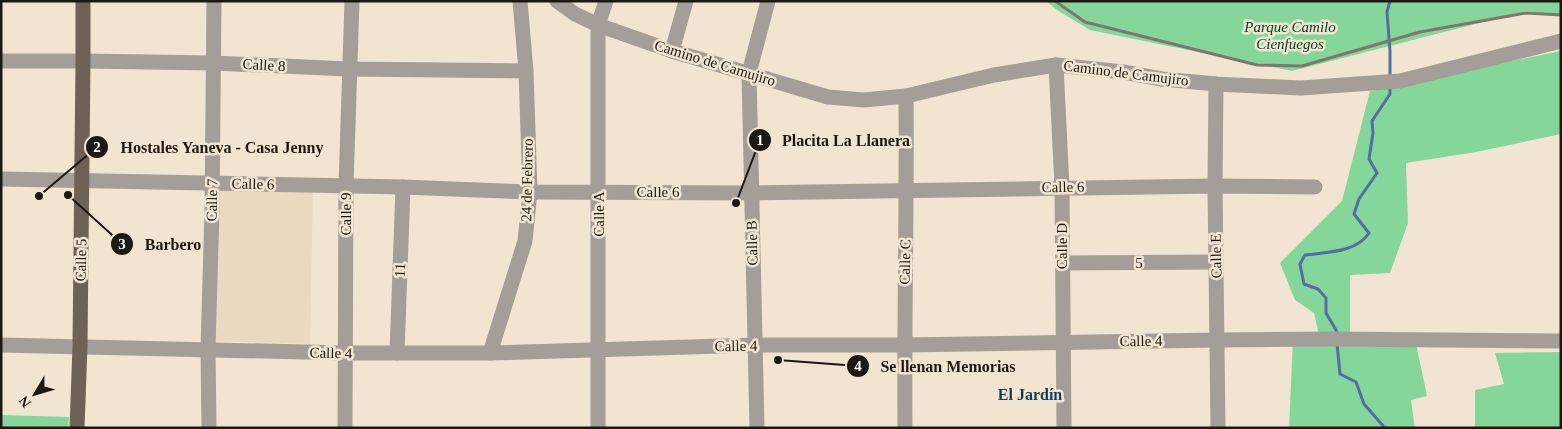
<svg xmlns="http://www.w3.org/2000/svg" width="1562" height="429" font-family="'Times New Roman',serif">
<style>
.built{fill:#ebdac1}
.green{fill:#84d69a}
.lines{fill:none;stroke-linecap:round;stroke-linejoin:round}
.stream{stroke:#536ea0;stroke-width:3}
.minor{stroke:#a59d97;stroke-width:15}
.major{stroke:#6e6156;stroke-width:15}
.rail{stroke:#7f776b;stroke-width:3}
.labels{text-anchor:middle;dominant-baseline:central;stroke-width:5;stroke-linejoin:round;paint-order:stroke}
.park-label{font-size:15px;font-style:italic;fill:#00431d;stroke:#f1e5d2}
.street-label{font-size:15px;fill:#1d1912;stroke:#f1e5d2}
.neighbourhood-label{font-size:16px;font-weight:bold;fill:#153c53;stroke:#f1e5d2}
.leader{fill:none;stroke:#1d1912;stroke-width:2}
.callout-dot{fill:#1d1912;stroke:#f1e5d2;stroke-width:2}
.mark-label{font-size:15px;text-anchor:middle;font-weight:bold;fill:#fff}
.callout-label{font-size:16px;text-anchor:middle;font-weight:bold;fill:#1d1912;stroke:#f1e5d2;stroke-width:5;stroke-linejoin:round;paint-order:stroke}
</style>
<rect width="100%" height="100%" fill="#f1e5d2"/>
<!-- built -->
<path class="built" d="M313 190 310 344 216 341 220 191Z"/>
<!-- green -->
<g class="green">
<path d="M1046 1H1561V15L1526 11 1292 71 1090 30 1057 10Z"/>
<path d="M1561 51V134L1476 152 1406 163 1408 223 1390 273 1350 275V335L1415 339 1427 396 1411 400 1415 428H1289L1293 339 1319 335 1314 313 1295 300 1280 263 1342 201 1370 91 1408 86 1471 69Z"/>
<path d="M1561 352V428H1475V390L1504 384 1495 353Z"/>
<path d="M1 415 69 417 68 428H1Z"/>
</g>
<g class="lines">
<!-- stream -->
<g class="stream">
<path d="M1390 78V51L1387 12 1390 1"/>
<path d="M1337 335 1336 330 1326 313V298L1318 289 1304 284 1300 264 1305 255C1326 252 1356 253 1369 233L1354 214 1359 199 1377 173 1369 159 1373 133 1372 121 1390 94V86"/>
<path d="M1337 344 1340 374 1356 382 1364 404 1385 428"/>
</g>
<!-- minor -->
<g class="minor">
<path d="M557 1 575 14 598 25 672 51 828 97 864 100 906 96 994 75 1056 65 1123 72 1162 79 1216 84 1301 88 1400 81 1561 41"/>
<path d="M672 51 686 1"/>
<path d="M1 61H83L213 63 349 69 526 71"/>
<path d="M1056 65 1062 187 1064 428"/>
<path d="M1216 84 1215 186 1218 428"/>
<path d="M1 179 403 187 530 192 751 193 1215 186 1315 187"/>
<path d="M1062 263 1216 262"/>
<path d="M1 345 346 353H490L755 345H904L1217 340 1331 339 1561 341"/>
<path d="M397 353 403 187"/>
<path d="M490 353 525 241 530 192 526 71 520 1"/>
<path d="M209 428 208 350 212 210 214 1"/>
<path d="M345 428 346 186 352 1"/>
<path d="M598 428V25L606 1"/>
<path d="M757 428 749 73 768 1"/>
<path d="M905 428C904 317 907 207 906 96"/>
</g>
<!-- major -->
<path class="major" d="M77 428 80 346 83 61V1"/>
<!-- rail -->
<path class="rail" d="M1055 1 1085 22 1257 65 1302 66 1420 32 1526 13 1561 15"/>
</g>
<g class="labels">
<!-- park labels -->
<g class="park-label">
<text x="1290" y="27">Parque Camilo<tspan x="1290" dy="17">Cienfuegos</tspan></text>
</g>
<!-- street labels -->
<g class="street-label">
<text transform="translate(715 63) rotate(17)">Camino de Camujiro</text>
<text transform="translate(264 65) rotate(3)">Calle 8</text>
<text transform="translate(1126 73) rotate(7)">Camino de Camujiro</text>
<text transform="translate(527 180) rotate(-89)">24 de Febrero</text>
<text transform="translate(253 184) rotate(1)">Calle 6</text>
<text transform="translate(1063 187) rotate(-1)">Calle 6</text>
<text x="658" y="192">Calle 6</text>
<text transform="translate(212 200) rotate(-89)">Calle 7</text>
<text transform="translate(346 214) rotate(-90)">Calle 9</text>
<text transform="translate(599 214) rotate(-90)">Calle A</text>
<text transform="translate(752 243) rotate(-91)">Calle B</text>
<text transform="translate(1062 246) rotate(-90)">Calle D</text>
<text transform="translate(1216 256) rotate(-91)">Calle E</text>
<text transform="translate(81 260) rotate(-89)">Calle 5</text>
<text transform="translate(905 262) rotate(-89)">Calle C</text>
<text x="1139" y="263">5</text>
<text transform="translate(400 270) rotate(-88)">11</text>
<text transform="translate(1141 341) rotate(-1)">Calle 4</text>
<text transform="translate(736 346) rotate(-1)">Calle 4</text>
<text transform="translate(331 353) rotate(1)">Calle 4</text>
</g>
<!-- neighbourhood labels -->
<g class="neighbourhood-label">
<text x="1030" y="394">El Jardín</text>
</g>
</g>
<!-- callouts -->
<path class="leader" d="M736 203L760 140M39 196L97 147M68 195L122 244M778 360L858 366"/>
<g class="callout-dot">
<circle cx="736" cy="203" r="5"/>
<circle cx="39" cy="196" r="5"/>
<circle cx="68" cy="195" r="5"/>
<circle cx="778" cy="360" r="5"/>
<circle cx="760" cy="140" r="12"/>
<circle cx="97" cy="147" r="12"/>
<circle cx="122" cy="244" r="12"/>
<circle cx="858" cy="366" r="12"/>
</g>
<g class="mark-label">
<text x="760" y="145">1</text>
<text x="97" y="152">2</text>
<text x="122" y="249">3</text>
<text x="858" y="371">4</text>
</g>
<g class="callout-label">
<text x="846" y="146">Placita La Llanera</text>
<text x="222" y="153">Hostales Yaneva - Casa Jenny</text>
<text x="173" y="250">Barbero</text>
<text x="948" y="372">Se llenan Memorias</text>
</g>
<!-- border -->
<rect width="1562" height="429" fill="none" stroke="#1d1912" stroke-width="5"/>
<!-- north arrow -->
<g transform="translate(35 394) rotate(232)" stroke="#f1e5d2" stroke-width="4" paint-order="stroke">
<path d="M0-4L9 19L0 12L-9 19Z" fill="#1d1912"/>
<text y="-8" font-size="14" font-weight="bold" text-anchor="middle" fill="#1d1912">N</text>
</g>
</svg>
